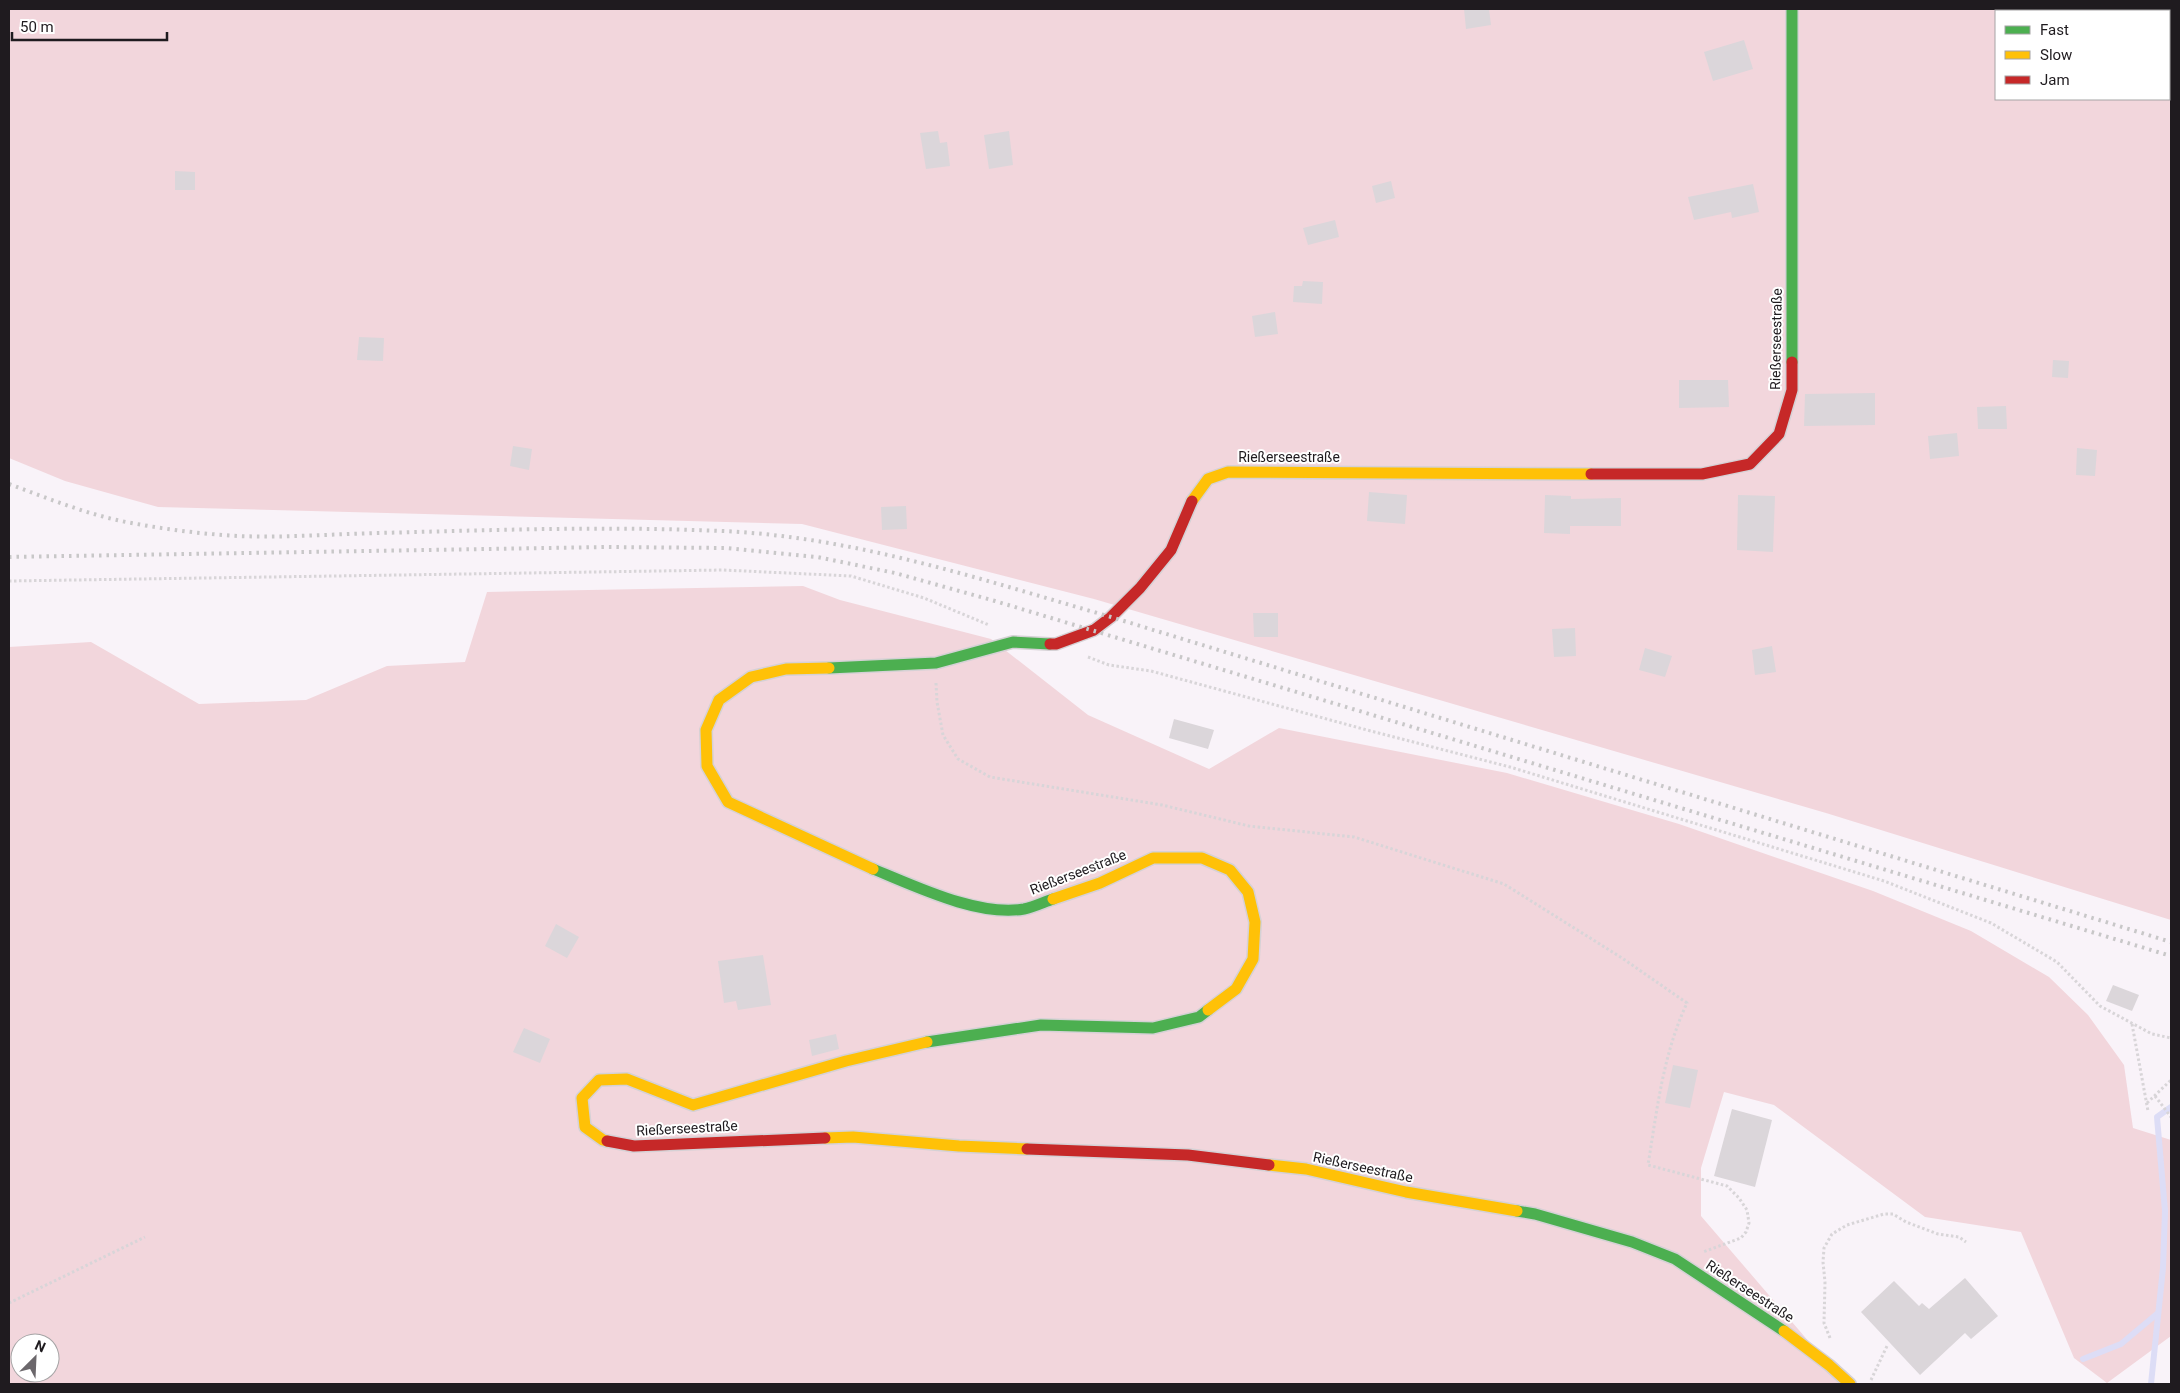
<svg xmlns="http://www.w3.org/2000/svg" width="2180" height="1393" font-family="Roboto,sans-serif">
<style>
.green{fill:#f2d6dc;fill-rule:evenodd}
.lines{fill:none;stroke-linecap:round;stroke-linejoin:round}
.stream{stroke:#ddddf6;stroke-width:6}
.building{fill:#dbd6da}
.fast-casing{stroke:#d5d1d5;stroke-width:14}
.slow-casing{stroke:#d5d1d5;stroke-width:14}
.jam-casing{stroke:#d5d1d5;stroke-width:14}
.path{stroke:#d8d5d8;stroke-width:3;stroke-dasharray:2.5 2.5;stroke-linecap:butt}
.fast{stroke:#4caf50;stroke-width:11}
.slow{stroke:#ffc107;stroke-width:11}
.jam{stroke:#c62828;stroke-width:11}
.rail{stroke:#c8c7c8;stroke-width:4;stroke-dasharray:2.5 5;stroke-linecap:butt}
.labels{text-anchor:middle;dominant-baseline:central;stroke-width:4;stroke-linejoin:round;paint-order:stroke}
.street-label{font-size:14px;fill:#1f1b1f;stroke:#fff}
</style>
<rect width="100%" height="100%" fill="#f9f3f9"/>
<!-- green -->
<g class="green">
<path d="M9 9H2171V920L1826 813 1094 599 802 524 158 507 65 481 9 458ZM1996 11H2169V99H1996Z"/>
<path d="M803 586 840 600 991 639 1088 715 1209 769 1279 728 1507 773 1679 824 1873 891 1971 931 2049 977 2088 1015 2124 1065 2133 1128 2171 1140V1336L2107 1383 2074 1358 2021 1232 1925 1217 1774 1105 1724 1092 1701 1168V1216L1829 1365 1842 1384H9V647L91 642 199 704 306 700 387 666 465 662 487 592ZM20 1343H50V1373H20Z"/>
</g>
<g class="lines">
<!-- stream -->
<g class="stream">
<path d="M2083 1359 2121 1344 2158 1313"/>
<path d="M2151 1384 2163 1268 2165 1211 2157 1117 2171 1107"/>
</g>
</g>
<!-- building -->
<g class="building">
<path d="M1464 9H1489L1491 25 1466 29Z"/>
<path d="M1744 40 1753 69 1713 81 1704 52Z"/>
<path d="M938 131 940 143 947 142 950 166 926 169 920 133Z"/>
<path d="M1009 131 1013 165 989 169 984 135Z"/>
<path d="M175 171 195 172V190H175Z"/>
<path d="M1391 181 1395 198 1376 203 1372 186Z"/>
<path d="M1753 184 1759 212 1732 218 1731 212 1694 220 1688 197Z"/>
<path d="M1335 220 1339 237 1308 245 1303 228Z"/>
<path d="M1303 281 1323 282 1322 304 1293 302 1294 286H1302Z"/>
<path d="M1275 312 1278 334 1255 337 1252 316Z"/>
<path d="M359 337 384 338 383 361 357 360Z"/>
<path d="M2053 360 2069 361 2068 378 2052 377Z"/>
<path d="M1679 380H1728L1729 407 1679 408Z"/>
<path d="M1875 393V425L1804 426 1805 394Z"/>
<path d="M2006 406 2007 429H1978L1977 407Z"/>
<path d="M1957 433 1959 456 1930 459 1928 436Z"/>
<path d="M513 446 532 449 529 470 510 466Z"/>
<path d="M2077 448 2097 450 2095 476 2076 475Z"/>
<path d="M1369 492 1407 495 1405 524 1367 521Z"/>
<path d="M1545 495 1571 496V499L1621 498V526H1570V534L1544 533Z"/>
<path d="M1738 495 1775 496 1773 552 1737 550Z"/>
<path d="M906 506 907 529 882 530 881 507Z"/>
<path d="M1253 613H1278V637H1254Z"/>
<path d="M1575 628 1576 656 1554 657 1552 629Z"/>
<path d="M1772 646 1776 672 1755 675 1752 650Z"/>
<path d="M1645 648 1672 656 1665 677 1639 670Z"/>
<path d="M1174 719 1214 730 1208 749 1169 738Z"/>
<path d="M556 924 579 937 567 958 545 946Z"/>
<path d="M763 955 771 1005 738 1010 736 1001 724 1003 718 961Z"/>
<path d="M2113 985 2139 995 2132 1011 2106 1001Z"/>
<path d="M524 1028 550 1039 540 1063 513 1052Z"/>
<path d="M836 1034 839 1049 812 1056 809 1040Z"/>
<path d="M1673 1065 1698 1070 1690 1108 1665 1103Z"/>
<path d="M1732 1109 1772 1120 1755 1187 1714 1176Z"/>
<path d="M1965 1278 1998 1316 1971 1339 1965 1333 1920 1375 1861 1312 1894 1281 1919 1306 1922 1303 1929 1309Z"/>
</g>
<g class="lines">
<defs>
<g id="fast">
<path d="M1792 9V362"/>
<path d="M829 668 936 663 1013 642 1050 644"/>
<path d="M873 869C915 886 978 917 1024 909 1034 907 1044 902 1053 899"/>
<path d="M927 1042 1041 1025 1153 1028 1199 1017 1208 1010"/>
<path d="M1517 1211 1535 1214 1632 1242 1675 1259 1784 1331"/>
</g>
<g id="slow">
<path d="M1192 501 1208 479 1228 472 1591 474"/>
<path d="M829 668 786 669 751 677 719 700 706 730 707 766 728 802 873 869"/>
<path d="M1053 899 1100 883 1153 858H1202L1230 870 1248 892 1255 922 1253 959 1236 989 1208 1010"/>
<path d="M825 1138 853 1137 959 1146 1027 1149"/>
<path d="M607 1141 603 1140 585 1127 582 1098 599 1080 627 1079 693 1105 846 1061 927 1042"/>
<path d="M1269 1165 1306 1169 1406 1192 1517 1211"/>
<path d="M1784 1331 1829 1365 1850 1384"/>
</g>
<g id="jam">
<path d="M1591 474H1702L1750 464 1779 434 1792 390V362"/>
<path d="M1050 644H1056L1094 630 1111 617 1140 588 1171 550 1192 501"/>
<path d="M607 1141 634 1146 825 1138"/>
<path d="M1027 1149 1188 1155 1269 1165"/>
</g>
</defs>
<!-- fast casing -->
<use href="#fast" class="fast-casing"/>
<!-- slow casing -->
<use href="#slow" class="slow-casing"/>
<!-- jam casing -->
<use href="#jam" class="jam-casing"/>
<!-- path -->
<g class="path">
<path d="M9 581 723 570 851 576 924 598 989 625"/>
<path d="M1088 657 1109 665 1151 671 1367 730 1510 767 1884 881 1991 923 2057 962 2100 1006 2152 1034 2171 1038"/>
<path d="M936 683 937 702 943 735 958 759 990 777 1162 805 1249 826 1354 837 1504 884 1622 958 1687 1003C1663 1054 1657 1110 1648 1165L1727 1186 1739 1198 1747 1210 1749 1223 1746 1232 1741 1238 1703 1252"/>
<path d="M2132 1024 2148 1111"/>
<path d="M2155 1096 2171 1117"/>
<path d="M2147 1103 2171 1080"/>
<path d="M9 1303 145 1237"/>
<path d="M1830 1338 1824 1323 1825 1282 1823 1262 1824 1248 1832 1234 1847 1225 1884 1214H1893L1906 1222 1938 1234 1959 1237 1966 1242"/>
<path d="M1871 1380 1887 1346"/>
</g>
<!-- fast -->
<use href="#fast" class="fast"/>
<!-- slow -->
<use href="#slow" class="slow"/>
<!-- jam -->
<use href="#jam" class="jam"/>
<!-- rail -->
<g class="rail">
<path d="M9 484C47 498 86 514 126 522 163 529 201 534 238 536 285 538 332 534 379 533 493 530 608 526 722 531 856 537 983 580 1111 617L2171 942"/>
<path d="M9 557 605 547 726 548 817 557 895 573 995 601 2171 956"/>
</g>
</g>
<g class="labels">
<!-- street labels -->
<g class="street-label">
<text transform="translate(1776 339) rotate(-89)">Rießerseestraße</text>
<text x="1289" y="457">Rießerseestraße</text>
<text transform="translate(1078 872) rotate(-21)">Rießerseestraße</text>
<text transform="translate(687 1128) rotate(-3)">Rießerseestraße</text>
<text transform="translate(1363 1167) rotate(12)">Rießerseestraße</text>
<text transform="translate(1750 1291) rotate(33)">Rießerseestraße</text>
</g>
</g>
<!-- border -->
<rect width="2180" height="1393" fill="none" stroke="#1f1b1f" stroke-width="20"/>
<!-- legend -->
<rect x="1995" y="10" width="175" height="90" fill="#ffffff" stroke="#a5a4a5"/>
<rect x="2005" y="26" width="25" height="8" fill="#4caf50" stroke="#a5a4a5"/>
<text x="2040" y="35" font-size="15" fill="#1f1b1f">Fast</text>
<rect x="2005" y="51" width="25" height="8" fill="#ffc107" stroke="#a5a4a5"/>
<text x="2040" y="60" font-size="15" fill="#1f1b1f">Slow</text>
<rect x="2005" y="76" width="25" height="8" fill="#c62828" stroke="#a5a4a5"/>
<text x="2040" y="85" font-size="15" fill="#1f1b1f">Jam</text>
<!-- north arrow -->
<g transform="translate(35 1358) rotate(24)"><circle r="24" fill="#ffffff" stroke="#a5a4a5"/>
<path d="M0-4L9 19L0 12L-9 19Z" fill="#6b676b"/>
<text y="-8" font-size="14" font-weight="bold" text-anchor="middle" fill="#1f1b1f">N</text>
</g>
<!-- scale -->
<path d="M12 32v8h155v-8" fill="none" stroke="#1f1b1f" stroke-width="2.5"/>
<text x="20" y="32" font-size="15" fill="#1f1b1f" stroke="#ffffff" stroke-width="4" paint-order="stroke">50 m</text>
</svg>
